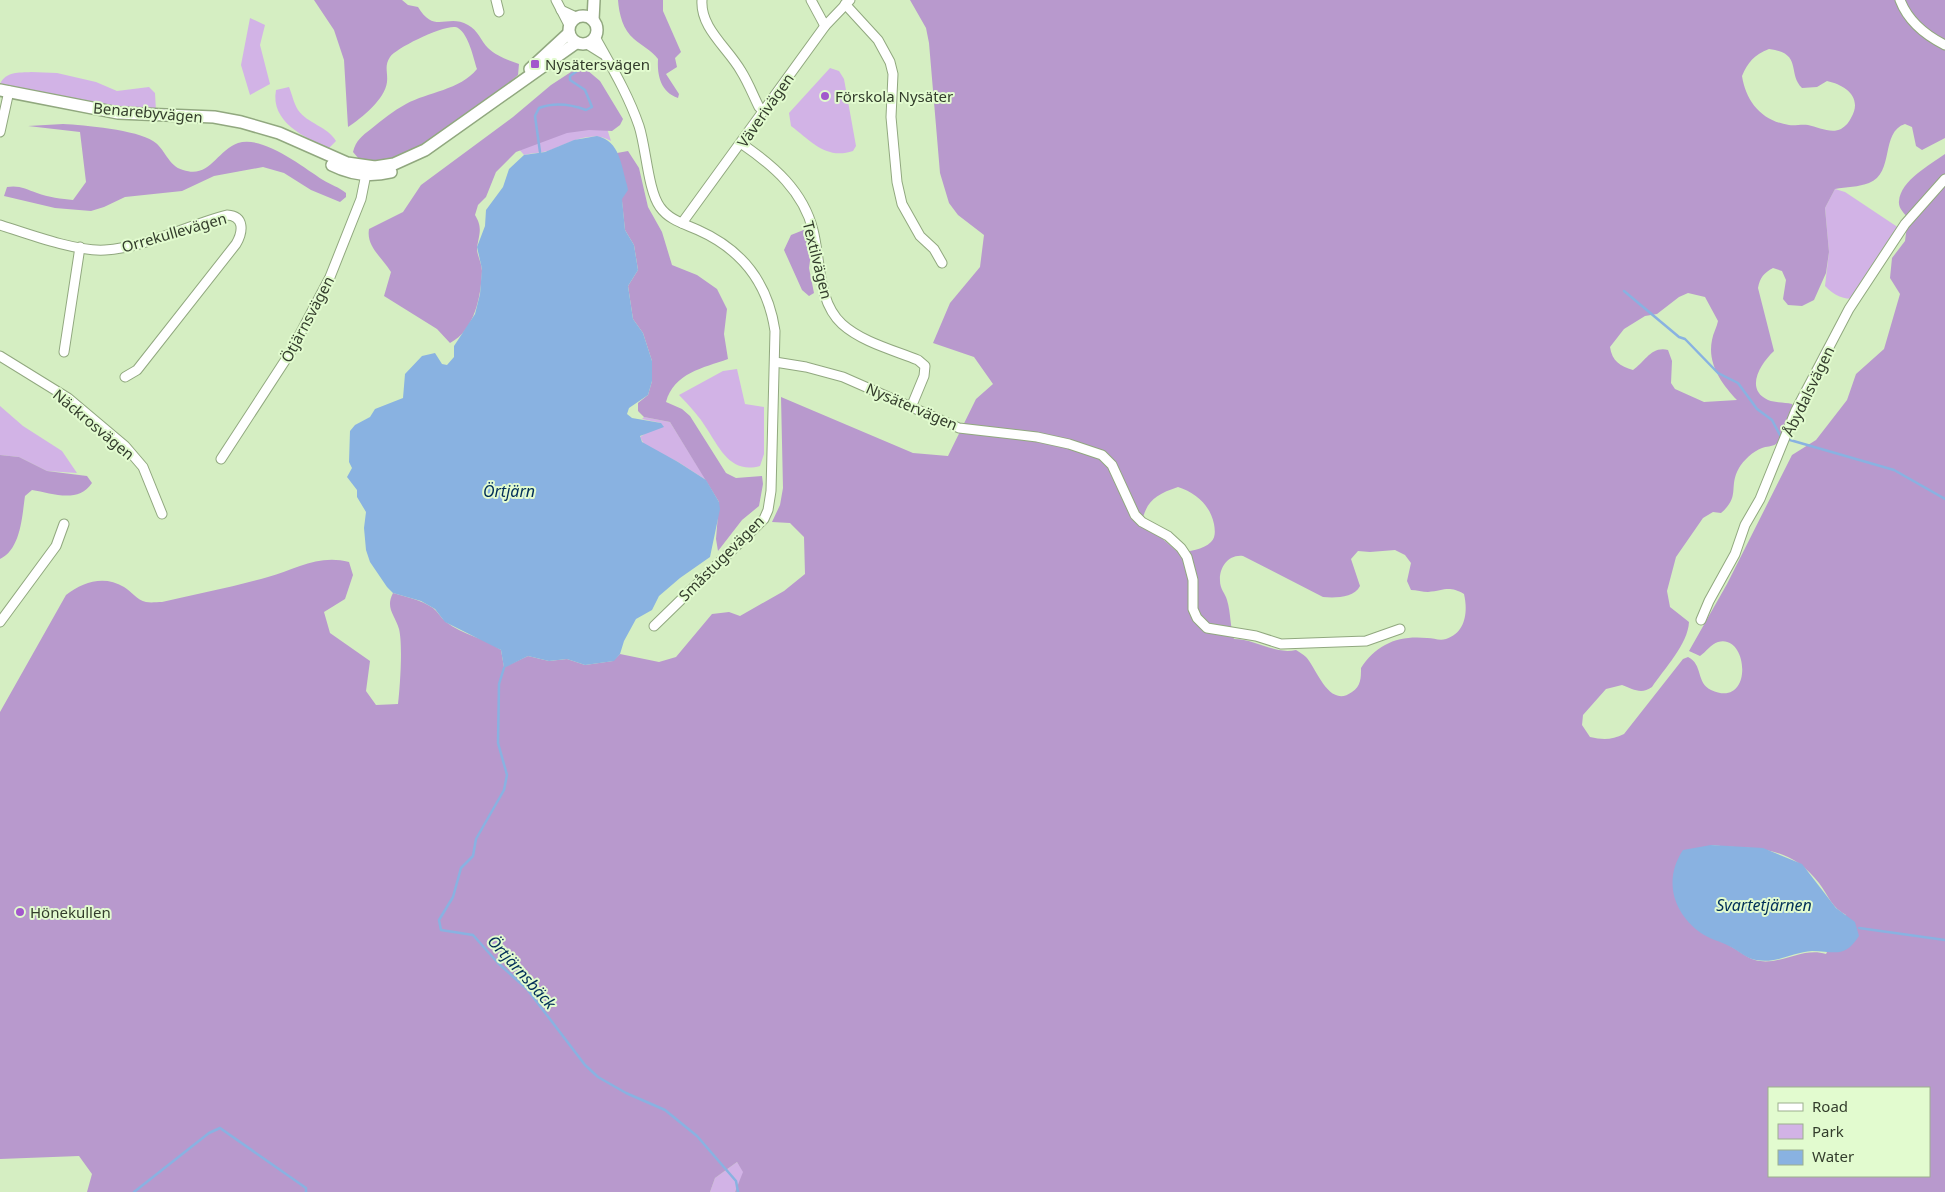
<svg xmlns="http://www.w3.org/2000/svg" width="1945" height="1192" font-family="'Noto Sans',sans-serif">
<style>
.green{fill:#d2b3e6}
.forest{fill:#b899cd;fill-rule:evenodd}
.water{fill:#89b2e1}
.lines{fill:none;stroke-linecap:round;stroke-linejoin:round}
.stream{stroke:#89b2e1;stroke-width:2.5}
.street-casing{stroke:#91a87f;stroke-width:11}
.secondary-casing{stroke:#91a87f;stroke-width:14}
.street{stroke:#fff;stroke-width:9}
.secondary{stroke:#fff;stroke-width:11}
.poi-dot{fill:#a258cc;stroke:#e2fbcf;stroke-width:2}
.labels{text-anchor:middle;dominant-baseline:central;stroke-width:4;stroke-linejoin:round;paint-order:stroke}
.poi-label{font-size:15px;fill:#333d2c;stroke:#e2fbcf;text-anchor:start}
.street-label{font-size:15px;fill:#333d2c;stroke:#e2fbcf}
.water-label{font-size:16px;font-style:italic;fill:#002e58;stroke:#e2fbcf}
</style>
<rect width="100%" height="100%" fill="#d5eec2"/>
<!-- green -->
<g class="green">
<path d="M250 18 265 25 260 45 270 84 250 95 241 65Z"/>
<path d="M830 68 839 71 844 79 856 146 853 151C826 160 811 141 791 126L789 113Z"/>
<path d="M31 72 57 73 96 82 117 91 149 87 155 93 156 111 115 108 0 84C6 71 19 73 31 72Z"/>
<path d="M593 85 611 141C591 129 567 144 548 151 540 153 532 153 524 155L512 141Z"/>
<path d="M289 87C292 94 294 104 298 110 308 124 327 126 336 141L329 148C305 138 270 122 276 90Z"/>
<path d="M1835 189 1845 192 1902 230 1856 299C1842 299 1835 296 1825 286L1829 252 1825 208Z"/>
<path d="M737 369 745 404 764 407V454L760 466C731 474 720 449 707 429 699 416 689 405 679 395L723 371Z"/>
<path d="M0 406 23 426 62 451 77 473 47 471 19 457 0 455Z"/>
<path d="M644 417 670 422 706 480 678 462 645 446 640 437 661 423 642 419Z"/>
<path d="M737 1162 744 1172 735 1192H710L715 1178Z"/>
</g>
<!-- forest -->
<g class="forest">
<path d="M314 0H402L408 5 418 7C435 35 447 13 468 25 478 30 481 41 488 48 496 56 508 60 519 64L518 75 486 102 428 143 399 160 373 162 359 159 353 152C356 140 362 136 371 129 382 120 393 111 406 104 428 92 460 90 477 69 473 57 469 35 458 28 449 22 396 48 390 57 384 66 388 72 387 82 385 99 362 118 348 127L344 60 334 30Z"/>
<path d="M618 0H663V11L681 52 675 58 677 67 666 74 679 94 678 98C661 92 657 76 658 59 651 50 642 46 634 39 623 30 619 14 618 0Z"/>
<path d="M910 0H1945V138L1922 150 1916 146 1912 127 1905 124C1880 132 1895 173 1869 183 1859 187 1846 187 1835 189L1825 208 1829 252 1826 273 1814 300 1802 306 1788 305 1783 299 1786 280 1782 271 1773 268C1764 273 1760 277 1758 288L1774 351C1761 363 1744 389 1768 400 1775 403 1785 402 1792 404L1796 411C1792 422 1786 437 1776 444 1772 447 1766 446 1762 448 1753 451 1743 461 1739 468 1728 487 1741 496 1721 513L1713 512 1703 518 1676 557 1667 591 1670 607 1689 622C1688 644 1664 669 1652 687 1641 695 1633 689 1622 685L1606 689 1583 715 1582 725 1590 737C1603 740 1612 740 1624 734L1683 659 1688 657C1703 664 1696 683 1711 690 1754 710 1749 633 1718 642 1711 644 1706 652 1700 656L1689 651 1727 584 1792 455 1816 440 1847 400 1856 374 1884 349 1900 294 1890 278 1892 258 1905 241 1908 218C1904 213 1898 208 1899 201 1901 180 1930 165 1945 154V1192H735L743 1172 737 1162 715 1178 710 1192H87L92 1174 79 1156 0 1159V712L66 595C83 582 104 575 124 587 131 591 137 600 146 602 151 603 157 602 162 602 197 594 233 587 268 577 296 569 319 554 349 562L353 575 345 599 324 612 330 633 370 661 366 691 376 705 398 704C400 687 403 645 399 629 395 615 385 608 393 593 407 597 421 600 433 608 438 612 441 618 446 622 463 635 485 638 501 650L504 667 528 656 549 661 567 659 585 665 613 661 620 654 659 662 676 657 712 614 729 612 740 616 784 591 805 574 804 537 790 523 772 522 780 505 783 488 781 397 913 453 948 456 976 399 993 384 974 357 933 343 950 303 980 267 984 235 958 215 949 203 940 173 929 43 926 28ZM1769 49C1803 53 1787 73 1802 88L1817 87 1827 81C1846 85 1863 98 1851 118 1849 122 1846 126 1841 129 1831 134 1818 127 1808 125 1801 124 1795 126 1789 125 1762 121 1746 102 1742 76 1748 62 1754 55 1769 49ZM1688 293 1705 297 1718 321C1717 327 1713 333 1712 340 1707 364 1722 384 1737 400L1704 402 1675 389 1671 383 1672 361 1668 350C1651 346 1645 362 1633 370 1620 366 1612 361 1610 347L1624 329 1645 316 1657 314 1679 297ZM1178 487C1196 493 1210 505 1214 524 1215 530 1216 537 1211 542 1203 550 1189 551 1179 553L1157 534 1141 527C1145 502 1154 495 1178 487ZM1395 550 1405 555 1411 563 1407 581 1411 590C1416 590 1423 592 1428 592 1444 591 1448 585 1464 594 1468 611 1466 633 1446 639 1439 641 1434 638 1427 638 1399 635 1376 644 1361 668 1361 678 1361 686 1352 692 1329 709 1317 669 1306 657 1303 654 1299 652 1296 650 1275 655 1256 639 1234 639 1230 627 1231 613 1227 600 1225 593 1220 589 1220 581 1219 568 1228 554 1243 556L1323 597C1335 598 1354 598 1360 586L1351 559 1358 551 1370 552ZM1711 845C1756 850 1787 843 1819 883 1828 895 1832 908 1846 915L1826 954C1802 946 1779 967 1755 960 1747 958 1738 950 1730 946ZM1769 1088H1929V1176H1769Z"/>
<path d="M574 70H587L600 81 623 119 620 125 612 131 589 130 567 133 516 152 496 172 486 197 478 205 475 215C483 228 479 234 477 248 477 256 482 263 482 271 481 296 475 330 450 343L437 329 384 296 391 272C382 257 366 247 369 229L403 212 421 185 513 117 551 85Z"/>
<path d="M63 124C84 125 137 130 153 141 165 148 168 166 183 170 210 179 216 151 238 143 263 135 303 167 323 180 331 185 339 187 346 193V197L340 202 311 190 284 173 263 167 214 176 182 191 125 197 104 207 91 211 55 208 4 196 7 187C19 185 26 189 37 193 48 197 62 199 73 200L86 182 80 132 28 126Z"/>
<path d="M628 151 639 168 648 207 662 232 672 265 697 275 717 289 727 309 724 334 728 359C703 368 674 373 666 402L682 409 690 416 726 473 736 478 762 476 763 484 759 506 742 520 718 551 716 539 719 502 670 422 644 417 638 411V403L648 395 652 381V361L643 333 633 319 628 286 638 270 634 245 625 230 617 153Z"/>
<path d="M806 229 812 246 809 268 814 293 809 296 802 290 784 250 791 235Z"/>
<path d="M0 455 19 457 47 471 87 476 92 483C78 504 52 493 32 490L25 496C22 516 21 549 0 559Z"/>
</g>
<!-- water -->
<g class="water">
<path d="M597 136C620 141 621 165 627 185L628 190 622 199 625 230 634 245 638 270 628 286 633 319 643 333 652 361V381L648 395 629 408 627 414 632 418 661 423 664 427 640 436 642 442 678 462 706 480 719 502 720 509 710 557 680 578 659 596 652 610 636 619 624 641 620 654 614 661 585 665 567 659 549 661 528 656 504 668 501 650 445 622 435 609 421 601 393 593 387 587 370 562 366 550 364 528 366 512 357 497V490L347 477 352 468 349 462 350 431 355 425 370 417 375 409 403 398 405 374 422 356 435 353 442 364 447 365 454 357V346L475 314 480 294 482 269 477 247 485 226 486 210 503 187 509 169 524 155 545 152 574 140Z"/>
<path d="M1711 845 1763 848 1802 864 1836 908 1855 922 1859 936C1844 959 1835 951 1812 951 1793 952 1777 964 1756 960 1747 959 1738 950 1729 946 1720 941 1709 939 1701 933 1673 913 1663 880 1683 850Z"/>
</g>
<g class="lines">
<!-- stream -->
<g class="stream">
<path d="M540 152 535 116 539 108C555 102 570 104 586 110L592 107 585 90 570 80V76L580 69V66"/>
<path d="M1624 291 1679 337 1685 339 1718 373 1738 383 1757 409 1772 420 1781 437"/>
<path d="M1790 440 1894 470 1945 499"/>
<path d="M504 668 499 684 498 743 507 775 504 790 476 839 473 856 461 868 453 897 439 920 441 930 473 935 498 963 527 989 585 1065 598 1077 626 1093 665 1110 697 1136 736 1181 738 1192"/>
<path d="M1859 928 1945 940"/>
<path d="M134 1192 209 1133 220 1128 306 1188V1192"/>
</g>
<defs>
<g id="street">
<path d="M496 0 499 12"/>
<path d="M556 0 569 25"/>
<path d="M702 0C700 28 728 48 741 71 748 82 753 95 759 107L764 111"/>
<path d="M811 0 825 26"/>
<path d="M1900 0C1908 21 1925 35 1945 45"/>
<path d="M845 4 878 40 890 62 893 74 891 117 897 182 902 204 920 236 934 249 942 263"/>
<path d="M561 10 576 17"/>
<path d="M595 37C611 66 628 94 639 126 646 147 648 191 660 207 669 220 685 224 698 230 743 250 768 283 775 331L771 491 768 510 764 519 654 626"/>
<path d="M587 44 603 54"/>
<path d="M0 132 9 91"/>
<path d="M742 144C774 166 803 191 813 230 821 260 817 301 842 324 862 342 893 350 918 360L925 366 924 376 912 405"/>
<path d="M682 223 825 26 850 0"/>
<path d="M0 225C28 234 77 252 105 250 144 248 188 225 227 215 245 216 243 232 236 244L137 370 125 377"/>
<path d="M64 352 80 247"/>
<path d="M0 356 68 398 125 446 143 467 162 514"/>
<path d="M775 362 806 367 843 377 959 428 1037 437 1069 444 1102 455 1112 465 1135 515 1142 522 1168 536 1181 548 1187 557 1193 580V609L1197 618 1207 628 1256 636 1281 644 1366 641 1400 629"/>
<path d="M221 459 290 353 330 277 361 199 367 169"/>
<path d="M1701 620 1709 601 1735 554 1745 525 1760 499 1796 410 1849 309 1905 224 1945 179"/>
<path d="M0 622 56 546 64 524"/>
</g>
<g id="secondary">
<circle cx="583" cy="30" r="14"/>
<path d="M593 20 594 0"/>
<path d="M530 69 569 33"/>
<path d="M0 90 118 113 214 117 241 122 279 133 347 163 375 167 394 164 425 150 576 43"/>
<path d="M332 165C352 175 370 177 391 172"/>
</g>
</defs>
<!-- street casing -->
<use href="#street" class="street-casing"/>
<!-- secondary casing -->
<use href="#secondary" class="secondary-casing"/>
<!-- street -->
<use href="#street" class="street"/>
<!-- secondary -->
<use href="#secondary" class="secondary"/>
</g>
<!-- markers -->
<g class="poi-dot">
<rect x="530" y="59" width="10" height="10" rx="2.5"/>
<circle cx="825" cy="96" r="5"/>
<circle cx="20" cy="912" r="5"/>
</g>
<g class="labels">
<!-- poi labels -->
<g class="poi-label">
<text x="545" y="64">Nysätersvägen</text>
<text x="835" y="96">Förskola Nysäter</text>
<text x="30" y="912">Hönekullen</text>
</g>
<!-- street labels -->
<g class="street-label">
<text transform="translate(765 110) rotate(-55)">Väverivägen</text>
<text transform="translate(148 112) rotate(5)">Benarebyvägen</text>
<text transform="translate(174 232) rotate(-16)">Orrekullevägen</text>
<text transform="translate(818 260) rotate(76)">Textilvägen</text>
<text transform="translate(307 319) rotate(-62)">Ötjärnsvägen</text>
<text transform="translate(1808 391) rotate(-64)">Åbydalsvägen</text>
<text transform="translate(912 406) rotate(23)">Nysätervägen</text>
<text transform="translate(94 424) rotate(40)">Näckrosvägen</text>
<text transform="translate(721 558) rotate(-45)">Småstugevägen</text>
</g>
<!-- water labels -->
<g class="water-label">
<text x="509" y="491">Örtjärn</text>
<text x="1764" y="905">Svartetjärnen</text>
<text transform="translate(522 972) rotate(48)">Örtjärnsbäck</text>
</g>
</g>
<!-- legend -->
<rect x="1768" y="1087" width="162" height="90" fill="#e2fbcf" stroke="#9caf8e"/>
<rect x="1778" y="1103" width="25" height="8" fill="#ffffff" stroke="#9caf8e"/>
<text x="1812" y="1112" font-size="15" fill="#333d2c">Road</text>
<rect x="1778" y="1124" width="25" height="15" fill="#d2b3e6" stroke="#9caf8e"/>
<text x="1812" y="1137" font-size="15" fill="#333d2c">Park</text>
<rect x="1778" y="1150" width="25" height="15" fill="#89b2e1" stroke="#9caf8e"/>
<text x="1812" y="1162" font-size="15" fill="#333d2c">Water</text>
</svg>
